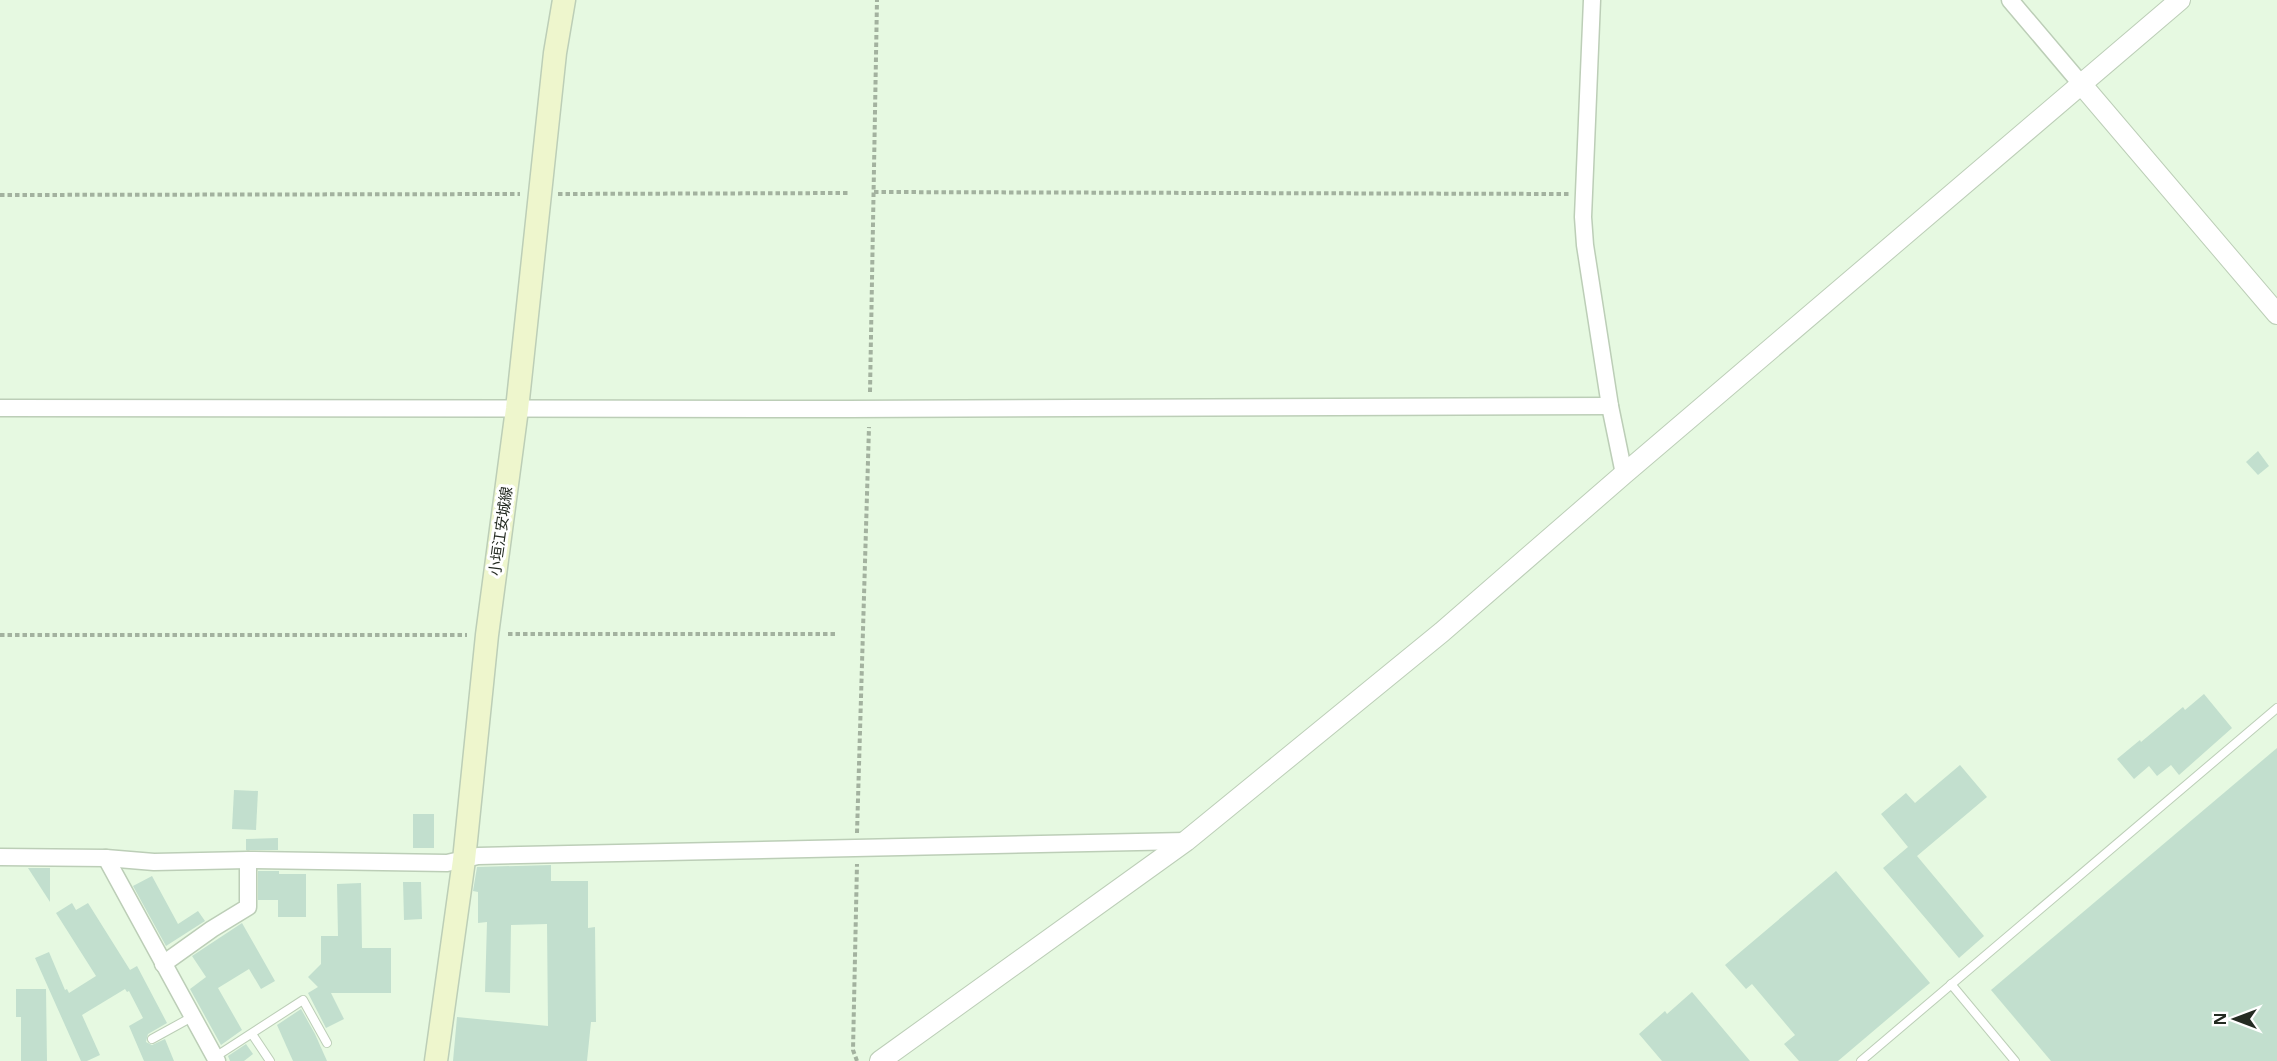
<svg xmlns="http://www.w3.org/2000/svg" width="2277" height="1061" font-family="'Open Sans','Noto Sans JP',sans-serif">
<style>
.building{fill:#c2dfce}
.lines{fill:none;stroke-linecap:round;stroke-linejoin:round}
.service-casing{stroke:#bcceb7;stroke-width:10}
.minor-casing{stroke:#bcceb7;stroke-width:19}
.tertiary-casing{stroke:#bcceb7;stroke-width:22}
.secondary-casing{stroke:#bcceb7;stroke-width:25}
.path{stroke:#a3b29f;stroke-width:4;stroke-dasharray:4.5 3;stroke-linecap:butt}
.service{stroke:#fff;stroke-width:8}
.minor{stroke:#fff;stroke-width:16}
.tertiary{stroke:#fff;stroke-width:20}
.secondary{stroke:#eef6cd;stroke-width:22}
.labels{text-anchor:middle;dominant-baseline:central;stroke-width:6;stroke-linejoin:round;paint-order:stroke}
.street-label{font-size:15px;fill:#242b22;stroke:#fff}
</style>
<rect width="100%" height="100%" fill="#e6f9e1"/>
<!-- building -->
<g class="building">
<path d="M2258 451 2269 466 2258 475 2246 462Z"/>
<path d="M2204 694 2232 728 2179 775 2171 765 2157 776 2149 766 2134 779 2117 759 2140 740 2141 742 2183 707 2185 710Z"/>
<path d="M2277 748V1061H2051L1991 990Z"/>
<path d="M1960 765 1987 797 1917 856 1984 936 1959 958 1883 868 1908 847 1881 814 1906 793 1915 803Z"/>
<path d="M234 790 258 791 256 830 232 829Z"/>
<rect x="413" y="814" width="21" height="34"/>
<path d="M278 838V850H246V839Z"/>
<path d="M551 865V881H588V928L595 927 596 1022H591L587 1061H453L457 1017 548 1026 547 924 511 925 510 993 485 992 487 922 478 923V892L473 891 477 867Z"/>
<path d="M28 868H50V902Z"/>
<path d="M258 871H279V874H306V917H278V900H258Z"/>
<path d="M1836 871 1930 983 1838 1061H1799L1784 1044 1795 1035 1752 984 1746 989 1725 965Z"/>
<path d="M152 876 178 924 198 911 205 921 166 946 133 886Z"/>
<path d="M403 882H421L422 919 404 920Z"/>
<path d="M361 883 362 948H391V993H331L344 1019 326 1028 308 993 318 987 308 977 321 964V936H338L337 884Z"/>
<path d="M72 903 76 910 88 903 130 970 137 966 167 1023 148 1034 146 1042 152 1045 165 1039 174 1061H144L129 1026 143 1018 129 991 127 992 125 989 82 1015 100 1055 87 1061H81L35 958 49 952 65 990 67 989 69 993 96 976 56 913Z"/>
<path d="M242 923 275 981 261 989 249 969 218 988 242 1030 221 1045 190 989 206 977 192 956Z"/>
<path d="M16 989H46L47 1061H21V1017H16Z"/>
<path d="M1692 992 1750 1061H1662L1639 1034 1665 1011 1667 1014Z"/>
<path d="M301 1009 315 1034 327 1061H293L277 1025Z"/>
<path d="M246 1044 253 1054 244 1061H230L228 1056Z"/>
</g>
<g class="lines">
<defs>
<g id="service">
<path d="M1951 984 2015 1061"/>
<path d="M252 1034 270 1061"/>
<path d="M152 1039 192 1017"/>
<path d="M215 1057 303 1000 327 1043"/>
<path d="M1861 1061 2277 708"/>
</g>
<g id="minor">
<path d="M1592 0 1583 217 1585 245 1610 406 1624 474"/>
<path d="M2010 0 2082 85"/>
<path d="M0 408 848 409 1610 406"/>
<path d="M0 857 106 858 154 862 248 860 447 863 478 856 1186 841"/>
<path d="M106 858 217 1061"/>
<path d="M163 964 212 929 248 907V860"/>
</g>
<g id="tertiary">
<path d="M2082 85 2277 314"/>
<path d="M880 1061 1186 841 1442 632 1624 474 2180 0"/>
</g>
<path id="secondary" d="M436 1061 464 860 487 635 517 409 555 53 564 0"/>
</defs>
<!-- service casing -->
<use href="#service" class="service-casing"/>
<!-- minor casing -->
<use href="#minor" class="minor-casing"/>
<!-- tertiary casing -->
<use href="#tertiary" class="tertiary-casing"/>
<!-- secondary casing -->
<use href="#secondary" class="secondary-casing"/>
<!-- path -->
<g class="path">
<path d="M874 192 1569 194"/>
<path d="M558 194 848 193"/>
<path d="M0 195 520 194"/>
<path d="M870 392 877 0"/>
<path d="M508 634H837"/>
<path d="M0 635H467"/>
<path d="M857 833 869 427"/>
<path d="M857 1061 853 1050 857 864"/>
</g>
<!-- service -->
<use href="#service" class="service"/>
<!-- minor -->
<use href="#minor" class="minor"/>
<!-- tertiary -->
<use href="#tertiary" class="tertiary"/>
<!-- secondary -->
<use href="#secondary" class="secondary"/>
</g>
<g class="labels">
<!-- street labels -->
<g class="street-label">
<text transform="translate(500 531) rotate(-82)">小垣江安城線</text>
</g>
</g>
<!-- north arrow -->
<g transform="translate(2235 1019) rotate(270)" stroke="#ffffff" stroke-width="4.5" paint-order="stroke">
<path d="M0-4.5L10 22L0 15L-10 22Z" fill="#242b22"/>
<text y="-9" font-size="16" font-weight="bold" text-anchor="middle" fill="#242b22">N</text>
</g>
</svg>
